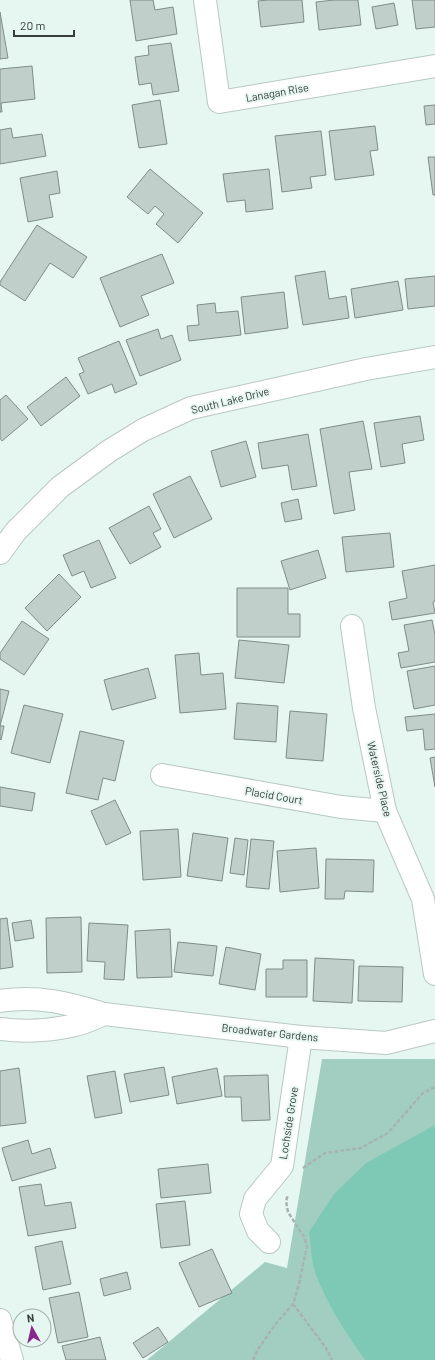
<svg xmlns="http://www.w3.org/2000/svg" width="435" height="1360" font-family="Barlow,sans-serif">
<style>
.green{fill:#a2cec1}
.water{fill:#7dc9b5}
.building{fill:#c0cfca;stroke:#7f8d89}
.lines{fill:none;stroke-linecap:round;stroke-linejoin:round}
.street-casing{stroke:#b9c8c3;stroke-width:24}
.path{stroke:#a6b3af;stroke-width:2.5;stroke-dasharray:4 2;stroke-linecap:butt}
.street{stroke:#fff;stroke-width:22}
.labels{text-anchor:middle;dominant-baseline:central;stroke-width:3.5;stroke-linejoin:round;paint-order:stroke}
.street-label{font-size:11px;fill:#383e3c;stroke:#e6f6f1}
</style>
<rect width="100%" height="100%" fill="#e6f6f1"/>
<!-- green -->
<path class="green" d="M322 1059H435V1360H147L265 1262 287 1268Z"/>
<!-- water -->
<path class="water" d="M435 1125V1360H365C346 1333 326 1303 315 1272 311 1259 311 1245 309 1232L334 1194 366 1163Z"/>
<!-- building -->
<g class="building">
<path d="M130 0H153L155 10 173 7 177 34 136 41Z"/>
<path d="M268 0H302L304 22 261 27 258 1Z"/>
<path d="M334 0H358L361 25 319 30 316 2Z"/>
<path d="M412 0H435V27L416 29Z"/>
<path d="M394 3 398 25 376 29 372 7Z"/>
<path d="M0 12 8 58 0 59Z"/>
<path d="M171 43 179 91 153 95 151 83 139 85 135 57 149 55 148 46Z"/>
<path d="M32 66 35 99 1 103 2 112H0V69Z"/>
<path d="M160 100 167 144 139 148 132 105Z"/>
<path d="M435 105V124L426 125 424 106Z"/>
<path d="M375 126 378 150 370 151 374 175 335 180 329 131Z"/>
<path d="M11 128 13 138 42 134 46 156 0 164V130Z"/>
<path d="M321 131 326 175 310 177 312 188 282 192 275 136Z"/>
<path d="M428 157H435V195H433Z"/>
<path d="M150 169 203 213 178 243 156 224 164 214 155 206 148 214 127 197Z"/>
<path d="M269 169 273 209 246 212 245 200 227 202 223 174Z"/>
<path d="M57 171 60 193 49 195 53 217 28 222 20 178Z"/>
<path d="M37 225 87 257 73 278 50 263 25 301 0 285V282Z"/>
<path d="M162 254 174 283 141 296 149 315 120 327 100 278Z"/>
<path d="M325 271 329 299 346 296 349 318 303 325 295 276Z"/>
<path d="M435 276V306L408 309 405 279Z"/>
<path d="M398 281 403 310 355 318 351 289Z"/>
<path d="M284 292 288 328 245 334 241 297Z"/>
<path d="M215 303 216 313 238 311 241 335 189 341 187 326 199 325 197 305Z"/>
<path d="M158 329 161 339 172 335 181 360 140 376 126 340Z"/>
<path d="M119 341 137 384 115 393 112 384 88 394 79 374 84 372 78 358Z"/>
<path d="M66 377 80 396 41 426 27 407Z"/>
<path d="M6 395 28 419 2 441 0 438V400Z"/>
<path d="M420 416 424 440 402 444 405 463 381 467 374 423Z"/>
<path d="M363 421 372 469 349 472 355 510 334 514 320 429Z"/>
<path d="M308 434 317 486 292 490 288 465 262 469 258 443Z"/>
<path d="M246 441 256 477 221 487 211 451Z"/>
<path d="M190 476 212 519 174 538 153 494Z"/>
<path d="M298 499 302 519 285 522 281 503Z"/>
<path d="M149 506 161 529 153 533 161 547 130 564 109 528Z"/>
<path d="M390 533 394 567 346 572 342 537Z"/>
<path d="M99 540 116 578 91 588 84 571 72 576 63 555Z"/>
<path d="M318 550 326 578 290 590 281 561Z"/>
<path d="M435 565V601L433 602 435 613 392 620 389 602 407 598 402 571Z"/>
<path d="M59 574 81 597 47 631 25 608Z"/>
<path d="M237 588H288V614H300V637H237Z"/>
<path d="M432 620 435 635V662L401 668 398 653 409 651 404 625Z"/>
<path d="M22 621 49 639 24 675 0 659V653Z"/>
<path d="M239 640 289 645 284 683 235 678Z"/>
<path d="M199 653 201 675 223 673 226 709 180 713 175 655Z"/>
<path d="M435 666V705L414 709 407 671Z"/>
<path d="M148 668 156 698 112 710 104 680Z"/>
<path d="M0 689 9 691 0 726H4L1 740 0 739Z"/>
<path d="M237 703 278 706 276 742 234 739Z"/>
<path d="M24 705 63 714 50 763 11 753Z"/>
<path d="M290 711 327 714 323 761 286 758Z"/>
<path d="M435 714V749L425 750 423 729 407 731 405 717Z"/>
<path d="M80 731 124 741 115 781 103 778 98 800 66 793Z"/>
<path d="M435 757V787L430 758Z"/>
<path d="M0 787 35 793 32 811 0 806Z"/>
<path d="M115 800 131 833 106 845 91 811Z"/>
<path d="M178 829 181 877 143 880 140 831Z"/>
<path d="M193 833 228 838 222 881 187 876Z"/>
<path d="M235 838 248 840 244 875 230 873Z"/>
<path d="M251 839 274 841 269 889 246 887Z"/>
<path d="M316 848 319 888 280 892 277 851Z"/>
<path d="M326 859 374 860 373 892 345 891 344 899H325Z"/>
<path d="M81 917 82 972 47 973 46 918Z"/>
<path d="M7 918 13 967 0 969V919Z"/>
<path d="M31 920 34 938 15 941 12 923Z"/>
<path d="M89 923 128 925 124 980 104 979 105 962 87 961Z"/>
<path d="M170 929 172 977 137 978 135 931Z"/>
<path d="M178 942 217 946 213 976 174 972Z"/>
<path d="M226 947 261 954 255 990 219 984Z"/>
<path d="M315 958 354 960 352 1003 313 1001Z"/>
<path d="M283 960H307V997H266V969H283Z"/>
<path d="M359 966 403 967 402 1002 358 1001Z"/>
<path d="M164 1067 169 1095 130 1102 124 1074Z"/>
<path d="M19 1068 26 1123 0 1126V1071Z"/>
<path d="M217 1068 222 1096 177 1104 172 1077Z"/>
<path d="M115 1071 122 1113 95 1118 87 1076Z"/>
<path d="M268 1075 270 1120 242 1121 241 1097H225L224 1076Z"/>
<path d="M28 1140 32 1154 50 1148 56 1168 12 1181 2 1148Z"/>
<path d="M208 1164 211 1193 161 1198 158 1169Z"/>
<path d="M41 1184 45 1206 71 1202 76 1228 28 1236 19 1187Z"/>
<path d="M185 1201 190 1245 161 1248 156 1204Z"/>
<path d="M62 1241 71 1284 43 1290 35 1247Z"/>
<path d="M212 1249 232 1293 199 1307 179 1263Z"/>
<path d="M127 1272 131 1289 104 1296 100 1279Z"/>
<path d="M79 1292 88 1337 58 1343 49 1298Z"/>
<path d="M158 1327 168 1342 143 1358 133 1343Z"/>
<path d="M100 1337 106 1360H66L62 1346Z"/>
</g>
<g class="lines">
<defs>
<g id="street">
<path d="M205 0 219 102 435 66"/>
<path d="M0 553 16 531 60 487 109 451 143 430 191 408 366 369 435 357"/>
<path d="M352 626 364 708 385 811 423 899 435 974"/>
<path d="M162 775 341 807 385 811"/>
<path d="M0 1001C37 995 69 1003 104 1014L301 1037 386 1043 435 1031"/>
<path d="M0 1029C25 1032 50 1031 75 1025 85 1023 95 1018 104 1014"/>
<path d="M269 1242 258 1231 251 1214 255 1199 282 1166 301 1037"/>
<path d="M0 1320 12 1360"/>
</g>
</defs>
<!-- street casing -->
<use href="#street" class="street-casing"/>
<!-- path -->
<g class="path">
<path d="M303 1168 325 1153 361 1148 388 1133 423 1093 435 1087"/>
<path d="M293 1304 326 1348 332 1360"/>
<path d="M253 1360 257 1351 274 1326 293 1304 299 1284 307 1246 304 1237 288 1212 286 1201 288 1195"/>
</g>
<!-- street -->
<use href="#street" class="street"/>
</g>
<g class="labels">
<!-- street labels -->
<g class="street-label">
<text transform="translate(277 92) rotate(-10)">Lanagan Rise</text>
<text transform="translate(230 400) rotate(-14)">South Lake Drive</text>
<text transform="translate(380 779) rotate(77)">Waterside Place</text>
<text transform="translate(274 795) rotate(10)">Placid Court</text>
<text transform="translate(270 1032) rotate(6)">Broadwater Gardens</text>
<text transform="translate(288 1123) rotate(-81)">Lochside Grove</text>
</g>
</g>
<!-- north arrow -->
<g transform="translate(32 1328) rotate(352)"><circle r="19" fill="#e6f6f1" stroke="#a0aca9"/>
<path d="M0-3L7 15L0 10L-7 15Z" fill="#892790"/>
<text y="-6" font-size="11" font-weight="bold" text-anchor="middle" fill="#383e3c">N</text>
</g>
<!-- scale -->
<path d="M14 30v6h60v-6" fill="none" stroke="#383e3c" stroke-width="2"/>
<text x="20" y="30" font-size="12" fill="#383e3c" stroke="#e6f6f1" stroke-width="3" paint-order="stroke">20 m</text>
</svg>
